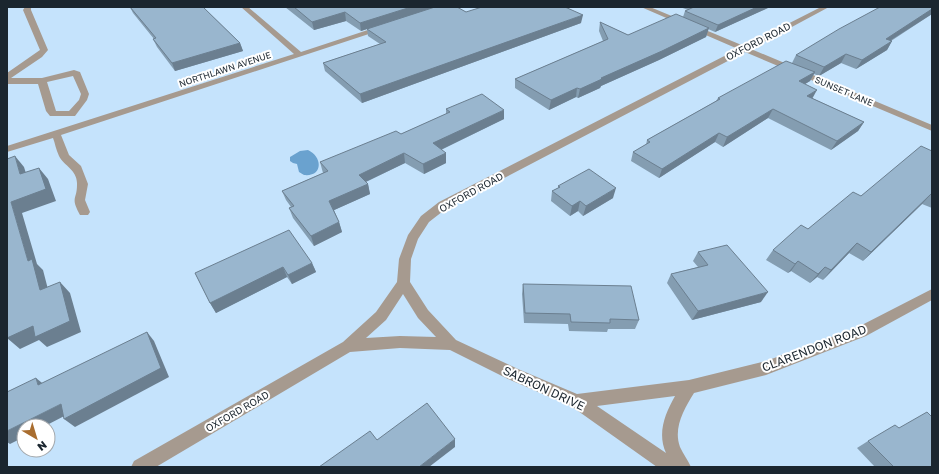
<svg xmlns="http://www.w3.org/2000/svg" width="939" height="474" font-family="'Golos Text',sans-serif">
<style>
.water{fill:#6aa2cf}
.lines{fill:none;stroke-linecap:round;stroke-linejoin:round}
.minor{fill:#a69a8f;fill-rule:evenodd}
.wall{fill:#849db1}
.shaded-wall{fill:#6b7f90}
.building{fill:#99b6ce;stroke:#6b7f90}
.labels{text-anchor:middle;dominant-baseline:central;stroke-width:4;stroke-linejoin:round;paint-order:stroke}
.far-street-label{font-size:9px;fill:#1b262f;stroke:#fff}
.street-label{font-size:10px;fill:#1b262f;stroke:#fff}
.near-street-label{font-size:12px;fill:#1b262f;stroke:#fff}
</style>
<rect width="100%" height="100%" fill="#c5e3fc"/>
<!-- water -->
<path class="water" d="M308 150C323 157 323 177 304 175L299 172 297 164 293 163 290 161V157L300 151Z"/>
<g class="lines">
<!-- minor -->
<g class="minor">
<path d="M25 7H31V10L48 50 42 57 11 78H42L74 70 80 72 89 94 87 100 75 116H50L46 111 38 84H7V73L40 50 23 10ZM73 76 81 94 79 100 69 111H56L47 82Z"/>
<path d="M241 7H248L301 52 380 26H386L387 28 61 135 69 155 81 166 88 184 85 200 90 212 88 215H80C70 197 77 200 77 185 78 170 64 166 59 156 56 150 55 143 53 138L7 152V146L294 54Z"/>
<path d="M641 7H650L744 46 821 7H829L751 49 932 125V131L745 52 447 208 429 222 418 239 411 259 410 282 428 310 456 340 518 369 577 394 689 380 766 361 856 328 932 289V300L866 336 766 375 694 393C684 409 673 428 680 447 683 454 688 460 691 467H657L571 406 508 379 450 350 400 348 350 352 156 467H131L134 461 343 342 376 312 397 282 399 259 408 235 421 216 439 202 738 49ZM403 294 418 318 436 337 400 336 366 338 386 320ZM675 396C665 414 657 433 666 453L597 406Z"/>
</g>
</g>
<!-- wall -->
<g class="wall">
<path d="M130 7H203L240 43 243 51 175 71 157 47 153 39H154L133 13Z"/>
<path d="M285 7H457L466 12 581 23 362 103 325 71 323 63 380 44 368 36 367 29 361 31 346 21 314 30Z"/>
<path d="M680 7H770L715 32 708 29 706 37 659 60 601 86 600 88 578 98 576 97 549 110 515 88V79L603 41 599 31 600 22 628 35 683 17 685 11 688 10Z"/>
<path d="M932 7V14L891 41H892L887 50 856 69 841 63 819 76 814 74 810 81 805 84 812 98 864 122 858 131 831 150 768 118 723 147 715 142 659 178 631 161 633 152 646 145 647 140 716 101 718 98 792 63 796 55Z"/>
<path d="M446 109 504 119 441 150 446 153V163L424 174 405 163 366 182 368 184 370 194 334 210 339 222 342 232 314 246 293 218 289 208 291 207 286 200 282 191 323 173 320 162 401 134 446 114Z"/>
<path d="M932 151V208L922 204 863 261 849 253 823 280 817 277 810 283 791 271 788 273 766 260 773 250 808 229Z"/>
<path d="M558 186 613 198 583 216 578 211 570 216 551 201 552 191 558 188Z"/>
<path d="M698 252 761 302 692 320 667 283 671 274 698 267 693 261Z"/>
<path d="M312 263 316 272 292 284 287 277 216 313 210 303 195 273Z"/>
<path d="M523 284 639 320 635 329H608L607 332 569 331 568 324 524 323 522 294Z"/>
<path d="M899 428 932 467H875L857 448 868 441Z"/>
</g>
<!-- shaded-wall -->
<g class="shaded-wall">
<path d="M411 7H438L367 29 361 31 360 23Z"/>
<path d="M757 7H770L715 32 718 25Z"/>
<path d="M932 9V14L880 47 886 39Z"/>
<path d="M345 12 346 21 314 30 312 22Z"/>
<path d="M583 15 581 23 362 103 360 94Z"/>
<path d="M709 28 706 37 659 60 601 86 600 88 578 98 580 89 601 78Z"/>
<path d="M892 41 887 50 856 69 862 60Z"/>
<path d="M240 43 243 51 175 71 172 63Z"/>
<path d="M846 54 841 63 819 76 824 67Z"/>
<path d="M815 72 810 81 795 90 799 81Z"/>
<path d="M577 88 576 97 549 110 551 100Z"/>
<path d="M817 90 812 99 807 96Z"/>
<path d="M773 109 768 118 723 147 727 137Z"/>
<path d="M504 110V119L434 153 433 143Z"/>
<path d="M864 122 858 131 831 150 837 141Z"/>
<path d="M719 133 715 142 659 178 662 169Z"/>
<path d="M404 153 405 163 361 184 359 175Z"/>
<path d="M446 153V163L424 174 423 164Z"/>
<path d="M15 156 24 167 30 186 20 174Z"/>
<path d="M39 168 48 179 56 201 22 213 37 264 43 270 51 301 40 290 28 261 11 202Z"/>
<path d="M368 184 370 194 332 211 329 201Z"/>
<path d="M616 188 613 198 583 216 586 206Z"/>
<path d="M931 194 922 204 863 261 871 252Z"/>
<path d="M580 201 578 211 570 216 572 206Z"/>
<path d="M339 222 342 232 314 246 311 236Z"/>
<path d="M857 243 849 253 823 280 831 270Z"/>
<path d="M798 261 791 271 788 273 795 264Z"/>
<path d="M312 263 316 272 292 284 288 275Z"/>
<path d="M283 267 287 277 216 313 210 303Z"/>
<path d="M825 267 817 277 810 283 818 274Z"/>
<path d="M60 282 70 293 81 332 47 347 39 340 20 349 7 338Z"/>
<path d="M768 292 761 302 692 320 698 311Z"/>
<path d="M147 332 154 341 169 377 75 427 64 419Z"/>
<path d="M36 378 47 387 38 385Z"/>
<path d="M61 404 72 412 45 426H24V437L10 444 7 442V431Z"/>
<path d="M455 439V447L429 467H419Z"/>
</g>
<!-- building -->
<g class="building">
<path d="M130 7H203L240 43 172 63 153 39 156 38Z"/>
<path d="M294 7H411L360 23 345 12 312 22Z"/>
<path d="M435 7H457L466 12 482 7H565L583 15 360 94 323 63 386 42 367 29Z"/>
<path d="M693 7H757L718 25 685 11 694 7Z"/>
<path d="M880 7H932V9L886 39 892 41 862 60 846 54 824 67 796 55 839 29Z"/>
<path d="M676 14 709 28 662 51 601 78 602 79 580 89 577 88 551 100 515 79 608 39 600 22 628 35Z"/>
<path d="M786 61 815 72 799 81 817 90 807 96 864 122 837 141 773 109 727 137 719 133 662 169 633 152 650 142 647 140 720 99 718 98Z"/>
<path d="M482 94 504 110 433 143 446 153 423 164 404 153 359 175 368 184 329 201 339 222 311 236 289 208 294 206 282 191 328 171 320 162 396 131 401 134 450 112 446 109Z"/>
<path d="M921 146 932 151V194H931L871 252 857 243 831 270 825 267 818 274 798 261 795 264 773 250 801 225 808 229 853 192 861 196Z"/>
<path d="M15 156 20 174 39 168 46 189 11 202 28 261 32 259 40 290 60 282 70 321 35 337 33 326 7 338V159Z"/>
<path d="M589 169 616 188 586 206 580 201 572 206 552 191 560 187 558 186Z"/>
<path d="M289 230 312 263 288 275 283 267 210 303 195 273Z"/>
<path d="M727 245 768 292 698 311 671 274 708 265 698 252Z"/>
<path d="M523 284 631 286 639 320 610 319V323L571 322 570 314 525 313Z"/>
<path d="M147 332 161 368 64 419 61 404 7 431V392L36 378 38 385Z"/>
<path d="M427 403 455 439 419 467H319L370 431 377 440Z"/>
<path d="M927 412 932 417V467H894L868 441 895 425 899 428Z"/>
</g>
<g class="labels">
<!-- far-street labels -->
<g class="far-street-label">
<text transform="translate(225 69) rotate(-18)">NORTHLAWN AVENUE</text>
<text transform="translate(844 91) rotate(23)">SUNSET LANE</text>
</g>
<!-- street labels -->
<g class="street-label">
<text transform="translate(758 41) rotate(-27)">OXFORD ROAD</text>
<text transform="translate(471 192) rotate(-29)">OXFORD ROAD</text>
<text transform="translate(237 411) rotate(-30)">OXFORD ROAD</text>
</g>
<!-- near-street labels -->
<g class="near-street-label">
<text transform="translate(814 348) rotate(-21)">CLARENDON ROAD</text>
<text transform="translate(544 388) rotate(25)">SABRON DRIVE</text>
</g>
</g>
<!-- border -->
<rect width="939" height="474" fill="none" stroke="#1b262f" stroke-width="16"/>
<!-- north arrow -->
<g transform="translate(36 438) rotate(142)"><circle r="19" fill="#ffffff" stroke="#a4a8ac"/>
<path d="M0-3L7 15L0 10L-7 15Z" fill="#a96d2f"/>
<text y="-6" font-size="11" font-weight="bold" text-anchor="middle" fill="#1b262f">N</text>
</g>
</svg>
